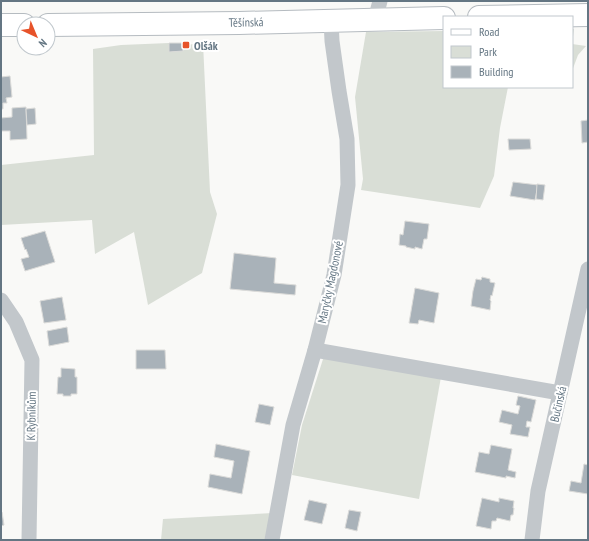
<svg xmlns="http://www.w3.org/2000/svg" width="589" height="541" font-family="'PT Sans Narrow',sans-serif">
<style>
.green{fill:#d9ded6}
.building{fill:#a9b2b9;stroke:#dbdbd9}
.lines{fill:none;stroke-linecap:round;stroke-linejoin:round}
.secondary-casing{stroke:#b5bbc0;stroke-width:24}
.street{stroke:#c2c7cb;stroke-width:15}
.secondary{stroke:#fff;stroke-width:22}
.poi-dot{fill:#e7532a;stroke:#fff;stroke-width:1.5}
.labels{text-anchor:middle;dominant-baseline:central;stroke-width:4;stroke-linejoin:round;paint-order:stroke}
.street-label{font-size:12px;fill:#647683;stroke:#fff}
.poi-label{font-size:12px;font-weight:bold;fill:#647683;stroke:#fff;text-anchor:start}
</style>
<rect width="100%" height="100%" fill="#f9f9f7"/>
<!-- green -->
<g class="green">
<path d="M572 29H574L572 44 586 46 578 55 572 71Z"/>
<path d="M444 31V87H508L500 128 494 176 480 208 361 190 363 179 355 97 366 32Z"/>
<path d="M169 43 170 52 183 51 186 45 203 43 210 192 217 214 202 273 148 305 134 232 95 254 92 220 1 225V165L94 155 93 49 121 45Z"/>
<path d="M324 356 441 377 419 499 292 475 302 425Z"/>
<path d="M273 513 268 540H161L163 519Z"/>
</g>
<!-- building -->
<g class="building">
<path d="M169 43H183V51L169 52Z"/>
<path d="M10 76 12 97 6 98 7 103H3V109H1V77Z"/>
<path d="M26 107 27 139 10 140V131H1V118L12 117V108Z"/>
<path d="M35 108 36 124 27 125 26 109Z"/>
<path d="M588 120V142L582 143 581 121Z"/>
<path d="M508 139H530L531 149 509 150Z"/>
<path d="M513 182 538 185 535 200 510 196Z"/>
<path d="M537 184 545 185 543 200 536 199Z"/>
<path d="M405 221 429 224 427 239H424L422 249 415 247V249L406 247V246L399 245 400 234 403 235Z"/>
<path d="M45 231 55 262 25 271 21 259 29 257 26 249 25 250 21 238Z"/>
<path d="M234 253 276 258 274 283 296 285 295 295 230 289Z"/>
<path d="M482 277 490 279V282L495 283 492 296 491 295 490 300 491 301 490 310 471 306 473 291 476 279 481 280Z"/>
<path d="M415 288 439 293 434 323 419 320 418 324 409 323Z"/>
<path d="M62 297 66 320 44 323 40 301Z"/>
<path d="M67 327 69 342 49 346 47 331Z"/>
<path d="M136 350H165L166 369H136Z"/>
<path d="M61 368 75 369V377H77V394H71V396H63V394H57L58 377H61Z"/>
<path d="M518 396 536 400 531 422 527 421 526 427H530L528 437 510 434 512 425 499 422 502 410 518 414 520 406 516 405Z"/>
<path d="M259 404 274 407 270 425 255 422Z"/>
<path d="M216 444 250 451 242 494 208 487 210 474 231 478 234 461 214 457Z"/>
<path d="M491 445 512 449 508 470 516 472 515 478 506 476V478L475 472 479 452 489 454Z"/>
<path d="M584 464 588 465V494L569 491 571 481 581 483Z"/>
<path d="M482 498 499 502V498L514 501 513 508H514L513 515H511L510 521 497 518 496 521H492L491 529 476 526Z"/>
<path d="M309 500 327 504 322 524 304 520Z"/>
<path d="M349 510 361 512 357 531 345 528Z"/>
<path d="M1 512H2L4 525 1 526Z"/>
</g>
<g class="lines">
<defs>
<g id="secondary">
<path d="M479 17 588 15"/>
<path d="M1 25H24"/>
<path d="M48 25 239 23 444 18"/>
</g>
</defs>
<!-- secondary casing -->
<use href="#secondary" class="secondary-casing"/>
<!-- street -->
<g class="street">
<path d="M375 20 380 1"/>
<path d="M1 300 16 322 32 360 29 540"/>
<path d="M315 350 560 393"/>
<path d="M272 540 293 425 315 350 334 275 348 185 347 139 339 91 332 41 331 20"/>
<path d="M532 540 538 491 588 269"/>
</g>
<!-- secondary -->
<use href="#secondary" class="secondary"/>
</g>
<!-- markers -->
<rect class="poi-dot" x="182" y="41" width="8" height="8" rx="2"/>
<g class="labels">
<!-- street labels -->
<g class="street-label">
<text transform="translate(246 22) rotate(-1)">Těšínská</text>
<text transform="translate(330 282) rotate(-78)">Maryčky Magdonové</text>
<text transform="translate(558 404) rotate(-77)">Bučinská</text>
<text transform="translate(31 416) rotate(-89)">K Rybníkům</text>
</g>
<!-- poi labels -->
<g class="poi-label">
<text x="194" y="45">Olšák</text>
</g>
</g>
<!-- border -->
<rect width="589" height="541" fill="none" stroke="#647683" stroke-width="4"/>
<!-- legend -->
<rect x="443" y="16" width="130" height="72" fill="#ffffff" stroke="#c1c8cd"/>
<rect x="451" y="29" width="20" height="6" fill="#ffffff" stroke="#c1c8cd"/>
<text x="479" y="36" font-size="12" fill="#647683">Road</text>
<rect x="451" y="46" width="20" height="12" fill="#d9ded6" stroke="#c1c8cd"/>
<text x="479" y="56" font-size="12" fill="#647683">Park</text>
<rect x="451" y="66" width="20" height="12" fill="#a9b2b9" stroke="#c1c8cd"/>
<text x="479" y="76" font-size="12" fill="#647683">Building</text>
<!-- north arrow -->
<g transform="translate(36 36) rotate(136)"><circle r="19" fill="#ffffff" stroke="#c1c8cd"/>
<path d="M0-3L7 15L0 10L-7 15Z" fill="#e7532a"/>
<text y="-6" font-size="11" font-weight="bold" text-anchor="middle" fill="#647683">N</text>
</g>
</svg>
